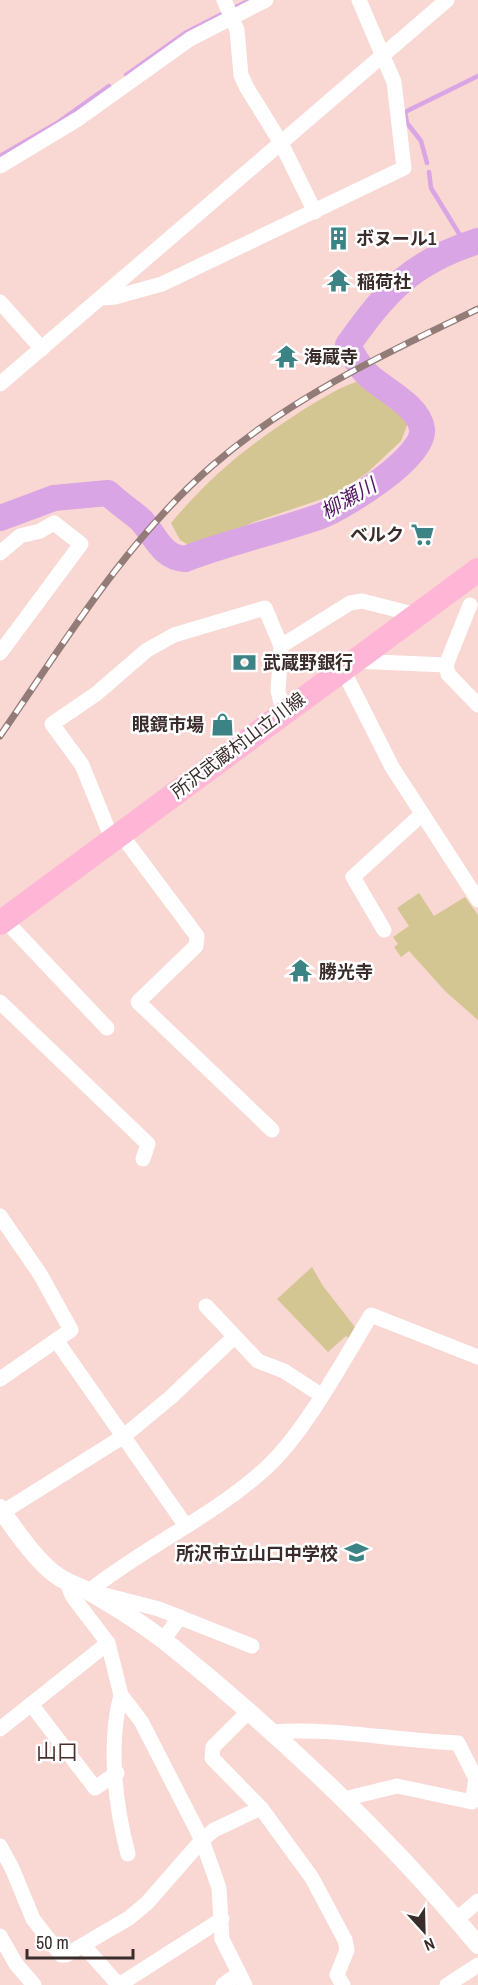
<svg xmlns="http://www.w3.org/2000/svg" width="478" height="1985" font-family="'Archivo Narrow','Noto Sans JP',sans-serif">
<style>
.green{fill:#d4c692}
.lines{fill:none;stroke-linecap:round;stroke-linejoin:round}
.stream{stroke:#d9a5e5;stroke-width:4.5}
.river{stroke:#d9a5e5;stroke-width:26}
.minor{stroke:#fff;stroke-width:15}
.tertiary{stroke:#fff;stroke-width:18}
.primary{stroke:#ffb6d6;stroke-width:24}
.rail-casing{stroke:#937c78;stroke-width:7}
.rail{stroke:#fff;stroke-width:4.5;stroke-dasharray:14;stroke-linecap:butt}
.labels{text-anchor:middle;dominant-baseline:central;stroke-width:5;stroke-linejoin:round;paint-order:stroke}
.poi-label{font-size:18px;font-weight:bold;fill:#392c2a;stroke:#fff;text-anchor:start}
.street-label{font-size:18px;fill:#392c2a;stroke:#fff}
.water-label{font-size:20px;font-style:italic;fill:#541562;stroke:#fff}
.quarter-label{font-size:21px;fill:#4a302d;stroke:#fff}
</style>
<rect width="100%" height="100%" fill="#f9d7d2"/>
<!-- green -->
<g class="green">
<path d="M363 380 398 408 408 423 401 441 367 473 334 495 254 522 203 544H187L180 540 171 523C214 472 250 444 306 408 325 397 342 385 363 380Z"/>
<path d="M419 893 434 916 465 897 478 915V1020L446 992 409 951 401 957 394 947 398 944 393 937 409 926 397 908Z"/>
<path d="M312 1267 323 1286 358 1331 352 1341 346 1336 328 1352 277 1299Z"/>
</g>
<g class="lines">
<!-- stream -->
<g class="stream">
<path d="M234 8 250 0"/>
<path d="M126 75 185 33 224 13"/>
<path d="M0 156 57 123 109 86"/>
<path d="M427 163 421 141 407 123 405 112 478 76"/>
<path d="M429 172 431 188 466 245"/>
</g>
<!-- river -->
<path class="river" d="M0 518 54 498 108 493C118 503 131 511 141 520 156 536 161 557 185 559 229 542 276 532 321 516 344 507 426 457 422 429 419 404 379 388 365 372 358 364 352 354 348 345 387 290 412 262 478 241"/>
<!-- minor -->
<g class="minor">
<path d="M224 0 237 30 241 75 247 88 281 143 315 212"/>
<path d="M0 166 78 119 190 39 266 0"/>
<path d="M102 298 115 297 162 284 404 168 394 82 359 0"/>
<path d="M0 302 42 349"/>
<path d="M0 384 447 0"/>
<path d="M0 553 20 536 40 531 54 523 81 544 0 653"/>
<path d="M470 605 446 665 448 674 478 705"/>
<path d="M281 646 350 603 362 601 417 615"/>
<path d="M353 661 446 665"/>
<path d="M342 668 392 767 478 900"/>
<path d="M120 833 197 936 196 946 138 1002 272 1130"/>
<path d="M112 839 82 765 52 724 96 694 147 650 174 635 265 608 281 646 278 691 283 711"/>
<path d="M0 915 107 1028"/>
<path d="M384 930 353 877 421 815"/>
<path d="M0 1002 148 1144 143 1159"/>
<path d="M0 1216 40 1274 71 1330 0 1379"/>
<path d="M206 1306 258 1361 284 1371 321 1395"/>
<path d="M56 1340 186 1526"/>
<path d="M3 1512 124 1436 171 1397 234 1337"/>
<path d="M66 1581 73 1597 108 1643 121 1695 141 1721 202 1840 219 1888 222 1939 245 1985"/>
<path d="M88 1592C144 1547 212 1517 265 1469 305 1433 342 1362 371 1315L478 1357"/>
<path d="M97 1593 159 1609 252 1646"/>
<path d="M163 1640 180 1617"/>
<path d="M121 1695C108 1744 115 1805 128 1854"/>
<path d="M31 1704 95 1788 117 1773"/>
<path d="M249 1711 213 1747 212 1758 261 1808 312 1878 345 1940 347 1950 337 1975 343 1985"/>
<path d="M0 1729 108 1643"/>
<path d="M272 1732C334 1727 396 1741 458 1743L476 1779 472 1802 397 1786 344 1799"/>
<path d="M0 1846 12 1868 33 1919 61 1955H66L129 1918 147 1903 202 1840 214 1830 261 1808"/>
<path d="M457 1919 478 1901"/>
<path d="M0 1936 16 1964 34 1985"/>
<path d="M84 1946 115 1981 122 1983 222 1919"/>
<path d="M223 1985 238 1974"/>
<path d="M447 1985 478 1965"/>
</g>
<!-- tertiary -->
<path class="tertiary" d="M0 1508C14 1529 38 1564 59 1577 68 1583 78 1586 88 1591 116 1607 146 1626 171 1646 282 1736 387 1835 478 1945"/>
<!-- primary -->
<path class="primary" d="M0 923 478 570"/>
<defs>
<path id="rail" d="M0 736C64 643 126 540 213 465 292 397 384 354 478 309"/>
</defs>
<!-- rail casing -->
<use href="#rail" class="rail-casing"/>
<!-- rail -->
<use href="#rail" class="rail"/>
</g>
<!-- icons -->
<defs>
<symbol id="building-bare" viewBox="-9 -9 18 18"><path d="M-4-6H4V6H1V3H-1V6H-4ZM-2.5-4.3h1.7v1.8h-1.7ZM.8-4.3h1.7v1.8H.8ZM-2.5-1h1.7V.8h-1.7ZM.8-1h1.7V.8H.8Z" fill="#3b8384" stroke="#fff" stroke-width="2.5" paint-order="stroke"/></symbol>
<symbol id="temple-bare" viewBox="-9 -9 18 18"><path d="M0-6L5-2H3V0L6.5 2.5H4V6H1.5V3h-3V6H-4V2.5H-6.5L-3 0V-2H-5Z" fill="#3b8384" stroke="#fff" stroke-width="2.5" paint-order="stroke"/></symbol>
<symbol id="supermarket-bare" viewBox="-9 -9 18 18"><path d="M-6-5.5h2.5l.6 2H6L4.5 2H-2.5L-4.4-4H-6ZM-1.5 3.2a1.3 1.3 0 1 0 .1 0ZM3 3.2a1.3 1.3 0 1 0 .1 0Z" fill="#3b8384" stroke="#fff" stroke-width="2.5" paint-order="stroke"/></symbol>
<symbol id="bank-bare" viewBox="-9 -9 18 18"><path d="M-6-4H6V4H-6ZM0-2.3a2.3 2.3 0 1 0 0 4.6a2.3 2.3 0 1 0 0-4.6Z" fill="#3b8384" stroke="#fff" stroke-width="2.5" paint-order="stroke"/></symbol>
<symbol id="shop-bare" viewBox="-9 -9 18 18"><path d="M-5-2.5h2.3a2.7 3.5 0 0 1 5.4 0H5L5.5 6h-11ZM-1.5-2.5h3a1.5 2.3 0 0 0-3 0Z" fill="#3b8384" stroke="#fff" stroke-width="2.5" paint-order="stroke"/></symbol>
<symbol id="school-bare" viewBox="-9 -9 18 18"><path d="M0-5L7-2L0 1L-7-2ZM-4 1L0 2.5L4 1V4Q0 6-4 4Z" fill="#3b8384" stroke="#fff" stroke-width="2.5" paint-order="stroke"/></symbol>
</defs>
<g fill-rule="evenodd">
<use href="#building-bare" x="322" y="222" width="33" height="33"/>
<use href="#temple-bare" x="322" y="264" width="33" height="33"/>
<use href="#temple-bare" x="270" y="340" width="33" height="33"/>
<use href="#supermarket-bare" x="406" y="518" width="33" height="33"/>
<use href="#bank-bare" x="228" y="646" width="33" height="33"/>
<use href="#shop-bare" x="206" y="708" width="33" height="33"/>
<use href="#temple-bare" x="284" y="954" width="33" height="33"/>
<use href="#school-bare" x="340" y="1536" width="33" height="33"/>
</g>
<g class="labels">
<!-- poi labels -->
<g class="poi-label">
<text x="356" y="238">ボヌール1</text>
<text x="357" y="281">稲荷社</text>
<text x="304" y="356">海蔵寺</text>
<text x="404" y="534" text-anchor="end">ベルク</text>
<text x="263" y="662">武蔵野銀行</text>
<text x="204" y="724" text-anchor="end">眼鏡市場</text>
<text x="319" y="971">勝光寺</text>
<text x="338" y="1553" text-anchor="end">所沢市立山口中学校</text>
</g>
<!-- street labels -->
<g class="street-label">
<text transform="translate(238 745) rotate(-37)">所沢武蔵村山立川線</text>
</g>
<!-- water labels -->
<g class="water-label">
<text transform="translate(348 498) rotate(-30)">柳瀬川</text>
</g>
<!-- quarter labels -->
<g class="quarter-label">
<text x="57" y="1751">山口</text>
</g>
</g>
<!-- north arrow -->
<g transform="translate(424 1931) rotate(158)" stroke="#ffffff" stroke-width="4.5" paint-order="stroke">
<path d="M0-4.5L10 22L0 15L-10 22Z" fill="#392c2a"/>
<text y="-9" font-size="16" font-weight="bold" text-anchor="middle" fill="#392c2a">N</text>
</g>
<!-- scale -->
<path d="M27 1949v9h106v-9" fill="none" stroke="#392c2a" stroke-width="3"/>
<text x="36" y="1949" font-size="18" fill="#392c2a" stroke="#ffffff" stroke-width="4.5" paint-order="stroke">50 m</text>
</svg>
